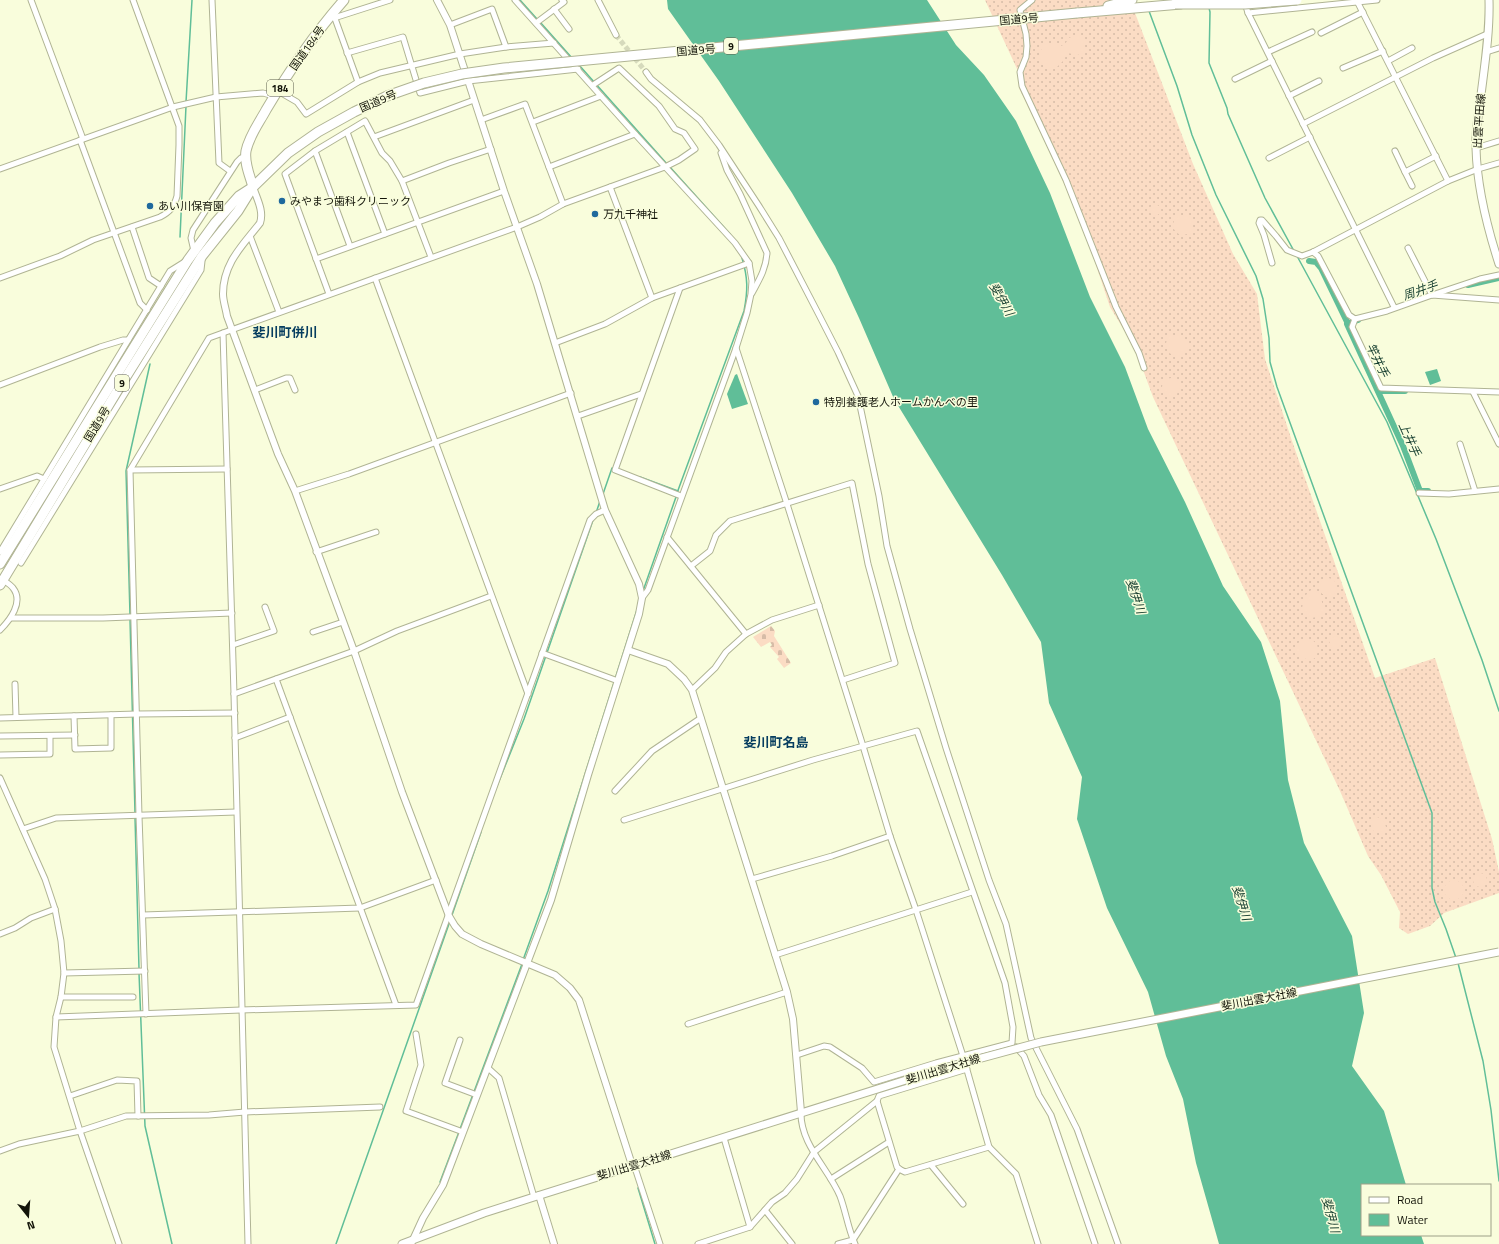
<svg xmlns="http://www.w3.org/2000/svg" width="1499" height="1244" font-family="'Titillium Web','Noto Sans JP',sans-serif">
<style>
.grass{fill:url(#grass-dots)}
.cemetery{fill:url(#cemetery-stones)}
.pitch{fill:#fbdcc4}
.water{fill:#60be98}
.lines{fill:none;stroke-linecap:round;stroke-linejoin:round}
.stream{stroke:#60be98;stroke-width:1.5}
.canal{stroke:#60be98;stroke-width:6}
.minor-tunnel{stroke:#d6dabc;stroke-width:5;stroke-dasharray:5 2.5;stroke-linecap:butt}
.minor-casing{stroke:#b0b494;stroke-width:7}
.tertiary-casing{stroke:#b0b494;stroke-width:8}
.secondary-casing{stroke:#b0b494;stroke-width:9}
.trunk-casing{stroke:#b0b494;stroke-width:11}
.minor{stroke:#fff;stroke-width:5}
.tertiary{stroke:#fff;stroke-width:6}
.secondary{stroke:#fff;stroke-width:7}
.trunk{stroke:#fff;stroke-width:9}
.secondary-bridge-casing{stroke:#b0b494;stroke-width:9;stroke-linecap:butt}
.trunk-bridge-casing{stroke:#b0b494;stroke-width:11;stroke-linecap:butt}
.secondary-bridge{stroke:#fff;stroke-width:7}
.trunk-bridge{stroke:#fff;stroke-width:9}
.poi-dot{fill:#1f699d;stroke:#f9fddc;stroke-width:1.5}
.labels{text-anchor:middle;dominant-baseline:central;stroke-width:3;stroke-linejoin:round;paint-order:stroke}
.shield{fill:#f9fddc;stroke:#585a48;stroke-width:1}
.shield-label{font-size:10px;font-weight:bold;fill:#131409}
.street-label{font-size:11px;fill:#131409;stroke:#f9fddc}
.poi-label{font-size:11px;fill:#131409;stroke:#f9fddc;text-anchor:start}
.water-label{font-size:12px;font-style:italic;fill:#143d2e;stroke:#f9fddc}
.quarter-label{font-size:13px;font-weight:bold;fill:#063d5f;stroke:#f9fddc}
</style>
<defs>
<pattern id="grass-dots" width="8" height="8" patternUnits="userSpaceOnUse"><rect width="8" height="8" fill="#fbdcc4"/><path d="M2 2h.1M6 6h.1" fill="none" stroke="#d6bca7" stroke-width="1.8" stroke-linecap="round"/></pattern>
<pattern id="cemetery-stones" width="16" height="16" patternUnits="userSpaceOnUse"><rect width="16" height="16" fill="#fbdcc4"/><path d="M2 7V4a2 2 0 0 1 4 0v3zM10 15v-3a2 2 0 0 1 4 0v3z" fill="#d6bca7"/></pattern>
</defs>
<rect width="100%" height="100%" fill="#f9fddc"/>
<!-- grass -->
<path class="grass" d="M985 0H1130L1193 164 1233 254 1257 294 1265 359 1292 441 1375 678 1435 658 1492 839 1499 872V893L1444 913 1430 926 1408 934 1399 928 1400 912 1381 875 1368 856 1340 791 1153 397 1135 348 1110 307 1086 235 1056 165 1019 88 1018 71Z"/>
<!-- cemetery -->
<path class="cemetery" d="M771 626 775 631 774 636 791 663 784 668 777 659 779 657 770 647 772 645 770 642 761 647 753 637Z"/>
<!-- pitch -->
<g class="pitch">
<path d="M1073 36H1078L1084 42 1083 52 1078 55 1067 53 1064 60 1056 68 1046 67 1042 64 1039 54 1043 46 1050 43 1061 46 1065 44 1069 38Z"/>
<circle cx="1155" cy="210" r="5.5"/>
<circle cx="1183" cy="225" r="10"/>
<path d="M1171 335C1180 335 1184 336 1189 345 1186 356 1177 359 1168 352 1165 345 1165 340 1171 335Z"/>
<circle cx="1171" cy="387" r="9"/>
<circle cx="1328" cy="587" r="9"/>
<path d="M1311 590 1315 591 1320 594 1324 610C1320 616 1317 618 1309 618L1302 608 1304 597Z"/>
<path d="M1336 636 1341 638 1342 644 1337 648H1332L1329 641 1331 638Z"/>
<path d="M1304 639H1311L1317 644 1318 651 1316 657 1312 660 1301 658 1297 652 1296 646 1300 641Z"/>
<path d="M1377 817 1383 819 1386 827 1385 830 1381 833H1375C1371 828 1370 825 1372 819Z"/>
<circle cx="1480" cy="880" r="7"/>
<circle cx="1454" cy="890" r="10"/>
</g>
<!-- water -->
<g class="water">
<path d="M667 0H927L956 45 984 75 1016 121 1050 193 1090 297 1125 367 1148 429 1185 502 1223 586 1261 642 1280 701 1288 780 1304 843 1352 936 1364 1013 1352 1066 1384 1111 1406 1185H1362V1235H1421L1424 1244H1219L1196 1163 1183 1099 1166 1056 1148 992 1107 908 1077 819 1082 777 1049 703 1041 642 1002 575 894 399 859 318 835 266 792 193 719 81 668 9Z"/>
<path d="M1437 369 1441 381 1430 385 1425 372Z"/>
<path d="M737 374 748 404 732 409 727 394 735 375Z"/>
</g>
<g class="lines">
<!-- stream -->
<g class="stream">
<path d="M520 0 537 19"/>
<path d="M1209 8 1210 12 1209 63 1227 108 1228 114 1265 198 1294 251"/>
<path d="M1149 11 1177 86 1192 135 1216 195 1256 276 1263 299 1269 338 1270 362 1277 387 1432 813V888L1435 902 1446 929 1456 958"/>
<path d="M540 22 572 58"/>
<path d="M579 65 667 164"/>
<path d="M186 102 192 0"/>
<path d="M669 166 730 234"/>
<path d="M180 237 186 106"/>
<path d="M1297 256 1387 422 1436 539 1482 660 1499 711"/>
<path d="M640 477 678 491"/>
<path d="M677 493 744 311C748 290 748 278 742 258"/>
<path d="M603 494 612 468H614"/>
<path d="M596 513 600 501"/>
<path d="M643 591 676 497"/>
<path d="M130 615 126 471 150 364"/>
<path d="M130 619 135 813"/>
<path d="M495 791 524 719 593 520"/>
<path d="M135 817 139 969"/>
<path d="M452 915 481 832"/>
<path d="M523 960 548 891 637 610"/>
<path d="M1458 963 1483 1061 1491 1110 1499 1181"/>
<path d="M139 973 145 1126 172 1244"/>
<path d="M460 1129 522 964"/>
<path d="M440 1182 459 1132"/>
<path d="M638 1188 655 1244"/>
<path d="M336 1244 450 921"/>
</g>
<!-- canal -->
<g class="canal">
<path d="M1309 261 1316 262 1321 268 1349 326"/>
<path d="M1468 285 1499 278"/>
<path d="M1358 320 1347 324 1403 446 1420 491H1428"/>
<path d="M1378 385 1381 390 1383 391H1405"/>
</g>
<!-- minor-tunnel -->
<path class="minor-tunnel" d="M616 35 646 72"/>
<defs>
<g id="minor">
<path d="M31 0 83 139"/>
<path d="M212 0 219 163 230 171"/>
<path d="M515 0 635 134 735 243 749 263 752 281 751 294 747 313 736 348 648 590 642 598"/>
<path d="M598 0 616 35"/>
<path d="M1032 0 1020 10 1026 34 1027 46 1026 57 1020 72 1022 86 1066 180 1116 307 1139 353 1144 368"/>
<path d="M1245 3 1248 13 1394 307"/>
<path d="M1358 3 1448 181"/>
<path d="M554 9 569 29"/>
<path d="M333 13 358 82"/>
<path d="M1248 13 1377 0"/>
<path d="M334 18 390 0"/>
<path d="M536 23 564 2 562 0"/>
<path d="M450 25 492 9 506 47"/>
<path d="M1321 33 1363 12"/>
<path d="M1268 52 1312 32"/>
<path d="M1486 52 1499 48"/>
<path d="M347 53 403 37 420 93 468 81 578 69"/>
<path d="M1388 61 1412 48"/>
<path d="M1343 68 1383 51"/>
<path d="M646 72 651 79 700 120 719 145 759 206 779 238 818 313 838 352 858 396 879 496 887 546 910 629 946 748 989 880 1006 924 1031 1038 1077 1129 1118 1244"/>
<path d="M1235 79 1272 61"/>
<path d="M1289 96 1319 81"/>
<path d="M481 120 525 104 563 204"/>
<path d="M533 122 601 96"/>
<path d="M1303 124 1433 58 1487 34"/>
<path d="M347 132 385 234"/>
<path d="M374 137 474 100"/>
<path d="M80 140 140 303 147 310"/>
<path d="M1476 148 1499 141"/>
<path d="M315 151 350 246"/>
<path d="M1395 151 1405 172 1436 156"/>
<path d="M721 153 727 170 740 194 767 253C766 269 759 280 752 293"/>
<path d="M1269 158 1310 137"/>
<path d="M549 167 635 134"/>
<path d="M0 169 173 107 216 97 263 93 270 95 278 91 297 102 306 114 358 82 380 73 460 54 506 47 554 43"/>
<path d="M1405 172 1412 186"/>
<path d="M402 181 449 163 491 149"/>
<path d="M610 187 652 298"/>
<path d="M132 227 149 278 161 286"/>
<path d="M250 236 279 312"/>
<path d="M1408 248 1432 295 1480 279 1499 275"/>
<path d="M194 251 191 238 193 230 237 162 241 158 246 157"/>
<path d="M1313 252 1318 256 1349 315 1355 319 1387 311 1432 295 1499 300"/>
<path d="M316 259 504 191"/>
<path d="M1272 263 1264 235 1259 223 1260 220H1262L1276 236 1287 250 1302 256 1313 252 1448 181 1478 169 1499 163"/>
<path d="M0 278 60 256 93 240 160 217C170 212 174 207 177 196L179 145V126L133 0"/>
<path d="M375 278 528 694"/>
<path d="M680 288 615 470 681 496"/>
<path d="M329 294 285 174 315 151 365 121 382 153 390 161 402 181 431 257"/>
<path d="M1355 319 1352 327 1381 388 1499 392"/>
<path d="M223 333 234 694 248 1244"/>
<path d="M555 343 605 324 652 298 749 263"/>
<path d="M736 348 787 504 863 746 890 836 916 910 963 1056 989 1147 905 1172 901 1170 897 1167 877 1101 879 1096 967 1069"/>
<path d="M0 385 100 347 123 340H128"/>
<path d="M255 390 286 378H290L295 390"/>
<path d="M1473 392 1499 444"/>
<path d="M578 416 641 394"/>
<path d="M1460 444 1475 491"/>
<path d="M130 470 227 469"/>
<path d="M0 489 37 476 44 479"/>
<path d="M295 491 349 474 571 393"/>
<path d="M1419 493 1449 494 1499 489"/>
<path d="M667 537 746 634"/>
<path d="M0 552 170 271 186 261"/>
<path d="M316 552 376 532"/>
<path d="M21 563 201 270 202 261"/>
<path d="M691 566 710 551 716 535 730 521 852 483 868 564 895 663 843 680"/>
<path d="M11 618H103L232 613"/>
<path d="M0 630C10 620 24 602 13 588 11 585 6 582 3 580"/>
<path d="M313 632 343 622"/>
<path d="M233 645 274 631 265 607"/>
<path d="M542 653 618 681"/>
<path d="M276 679 396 1005"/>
<path d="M15 684 16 717"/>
<path d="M692 690 715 668 726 652 746 634 772 620 819 605"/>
<path d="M234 694 354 651 397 631 491 596"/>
<path d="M74 716 75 749 111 748V715"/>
<path d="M0 718 137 714 235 713"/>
<path d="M0 736 75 735"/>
<path d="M235 738 290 717"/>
<path d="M0 755 50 754V736"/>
<path d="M0 778 45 879 55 909 61 941 64 973 61 997 56 1017 54 1047 80 1131 119 1244"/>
<path d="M615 791 652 751 701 718"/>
<path d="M624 820 813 760 917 731 1005 983 1013 1027 1012 1043 936 1063 874 1082 862 1068 830 1047 824 1046 797 1055"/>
<path d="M23 829 56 818 236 812"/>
<path d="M752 879 832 856 890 836"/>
<path d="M143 915 360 908 436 880"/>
<path d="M0 934 15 928 31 918 55 909"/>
<path d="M775 955 972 892"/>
<path d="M64 973 145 971"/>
<path d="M61 997H133"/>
<path d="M146 1014 139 816 130 470 209 338 517 227 540 217 563 204 665 167 679 160 695 149 684 133 675 129 659 106 619 68 593 85"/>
<path d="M56 1017 241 1010 416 1005 590 520 596 514 605 510"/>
<path d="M688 1024 787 992"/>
<path d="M416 1034 421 1065 406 1111 463 1132"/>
<path d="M460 1040 445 1083 477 1095"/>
<path d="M1016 1047 1024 1056 1039 1095 1051 1115 1095 1244"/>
<path d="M488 1068 499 1078 534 1197"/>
<path d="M70 1096 117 1080 137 1081 138 1116"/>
<path d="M801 1112C800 1144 828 1168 840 1196 846 1212 848 1229 855 1244"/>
<path d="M724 1138 750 1227"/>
<path d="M989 1147 1016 1174 1038 1244"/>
<path d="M0 1151 19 1144 80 1131 126 1116 209 1115 245 1112 380 1107"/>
<path d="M632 1165 636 1171 660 1244"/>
<path d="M931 1165 963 1204"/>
<path d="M831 1179 889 1142"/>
<path d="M765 1210 792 1244"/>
<path d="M698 1244 750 1227 772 1202 785 1193 797 1179 814 1152 877 1101"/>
<path d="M838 1244 853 1240 899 1169"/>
</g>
<g id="tertiary">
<path d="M253 187C257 199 264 211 260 223 243 245 223 263 223 294 223 301 226 309 227 316L278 454 295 491 354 651 402 792 449 916 455 926 462 934 481 944 555 975 570 988 579 1000 632 1165"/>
<path d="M628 650 668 664 684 679 692 690 787 992 793 1019 801 1112"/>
<path d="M539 1195 554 1244"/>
<path d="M412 1242 423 1218 443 1185 551 900 588 775 639 614 642 598 639 584 605 510 537 284 504 191 450 25 437 0"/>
</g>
<g id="secondary">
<path d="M1489 0C1490 34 1484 69 1480 103 1478 118 1475 133 1476 148 1477 188 1487 227 1499 264"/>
<path d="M402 1244 484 1213 534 1197 941 1069"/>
</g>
<g id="trunk">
<path d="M1108 6 1132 0"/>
<path d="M1077 13 1181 4"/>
<path d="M253 187C250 176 244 163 246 151 249 136 259 123 266 110 289 71 314 34 344 0"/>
<path d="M0 564 134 347 188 260 215 223 239 196 253 187 288 153 318 132 354 112 387 96"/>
<path d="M0 585 119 388 202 256 238 211 251 190"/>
</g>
</defs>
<!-- minor casing -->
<use href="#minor" class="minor-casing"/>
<!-- tertiary casing -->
<use href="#tertiary" class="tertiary-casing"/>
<!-- secondary casing -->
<use href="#secondary" class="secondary-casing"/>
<!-- trunk casing -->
<use href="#trunk" class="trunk-casing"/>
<!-- minor -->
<use href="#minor" class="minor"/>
<!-- tertiary -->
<use href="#tertiary" class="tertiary"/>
<!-- secondary -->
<use href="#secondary" class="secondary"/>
<!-- trunk -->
<use href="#trunk" class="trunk"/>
<defs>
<path id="secondary-bridge" d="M941 1069 1041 1042 1499 952"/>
<g id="trunk-bridge">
<path d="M1175 4H1245L1297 0"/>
<path d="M387 96 424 83 462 74 504 68 1077 13"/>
</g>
</defs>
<!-- secondary-bridge casing -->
<use href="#secondary-bridge" class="secondary-bridge-casing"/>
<!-- trunk-bridge casing -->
<use href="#trunk-bridge" class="trunk-bridge-casing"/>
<!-- secondary-bridge -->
<use href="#secondary-bridge" class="secondary-bridge"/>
<!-- trunk-bridge -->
<use href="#trunk-bridge" class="trunk-bridge"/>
</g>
<!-- markers -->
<g class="poi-dot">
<circle cx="282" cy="201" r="4"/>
<circle cx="150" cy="206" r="4"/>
<circle cx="595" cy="214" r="4"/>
<circle cx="816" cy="402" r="4"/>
</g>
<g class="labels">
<!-- shield labels -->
<g class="shield">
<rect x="724" y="38" width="14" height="16" rx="3"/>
<rect x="267" y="80" width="26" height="16" rx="3"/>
<rect x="115" y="375" width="14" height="16" rx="3"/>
</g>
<g class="shield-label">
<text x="731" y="46">9</text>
<text x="280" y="88">184</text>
<text x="122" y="383">9</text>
</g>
<!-- street labels -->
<g class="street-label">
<text transform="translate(1019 19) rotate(-5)">国道9号</text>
<text transform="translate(307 48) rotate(-55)">国道184号</text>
<text transform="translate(696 50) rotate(-5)">国道9号</text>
<text transform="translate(378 101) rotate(-23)">国道9号</text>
<text transform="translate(1479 121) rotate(-86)">出雲平田線</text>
<text transform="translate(97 424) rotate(-59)">国道9号</text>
<text transform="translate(1259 999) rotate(-11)">斐川出雲大社線</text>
<text transform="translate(943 1069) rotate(-17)">斐川出雲大社線</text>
<text transform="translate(634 1165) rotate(-17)">斐川出雲大社線</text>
</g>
<!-- poi labels -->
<g class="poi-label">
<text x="290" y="201">みやまつ歯科クリニック</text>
<text x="158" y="206">あい川保育園</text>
<text x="603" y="214">万九千神社</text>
<text x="824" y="402">特別養護老人ホームかんべの里</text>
</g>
<!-- water labels -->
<g class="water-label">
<text transform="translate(1420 290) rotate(-19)">周井手</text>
<text transform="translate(1002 299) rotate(60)">斐伊川</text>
<text transform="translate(1378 360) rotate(64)">竿井手</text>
<text transform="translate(1410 439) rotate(66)">上井手</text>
<text transform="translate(1136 596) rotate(71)">斐伊川</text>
<text transform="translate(1242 903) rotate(72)">斐伊川</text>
<text transform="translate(1331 1215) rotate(75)">斐伊川</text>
</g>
<!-- quarter labels -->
<g class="quarter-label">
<text x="285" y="332">斐川町併川</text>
<text x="776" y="742">斐川町名島</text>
</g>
</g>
<!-- legend -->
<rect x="1361" y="1184" width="130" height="52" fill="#f9fddc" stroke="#9da088"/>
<rect x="1369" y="1197" width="20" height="6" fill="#ffffff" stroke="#9da088"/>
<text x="1397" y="1204" font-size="12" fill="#131409">Road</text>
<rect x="1369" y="1214" width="20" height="12" fill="#60be98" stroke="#9da088"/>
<text x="1397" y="1224" font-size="12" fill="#131409">Water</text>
<!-- north arrow -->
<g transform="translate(28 1216) rotate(163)" stroke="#f9fddc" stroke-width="3" paint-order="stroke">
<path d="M0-3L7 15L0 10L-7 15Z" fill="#131409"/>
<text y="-6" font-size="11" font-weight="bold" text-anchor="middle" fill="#131409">N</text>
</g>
</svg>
